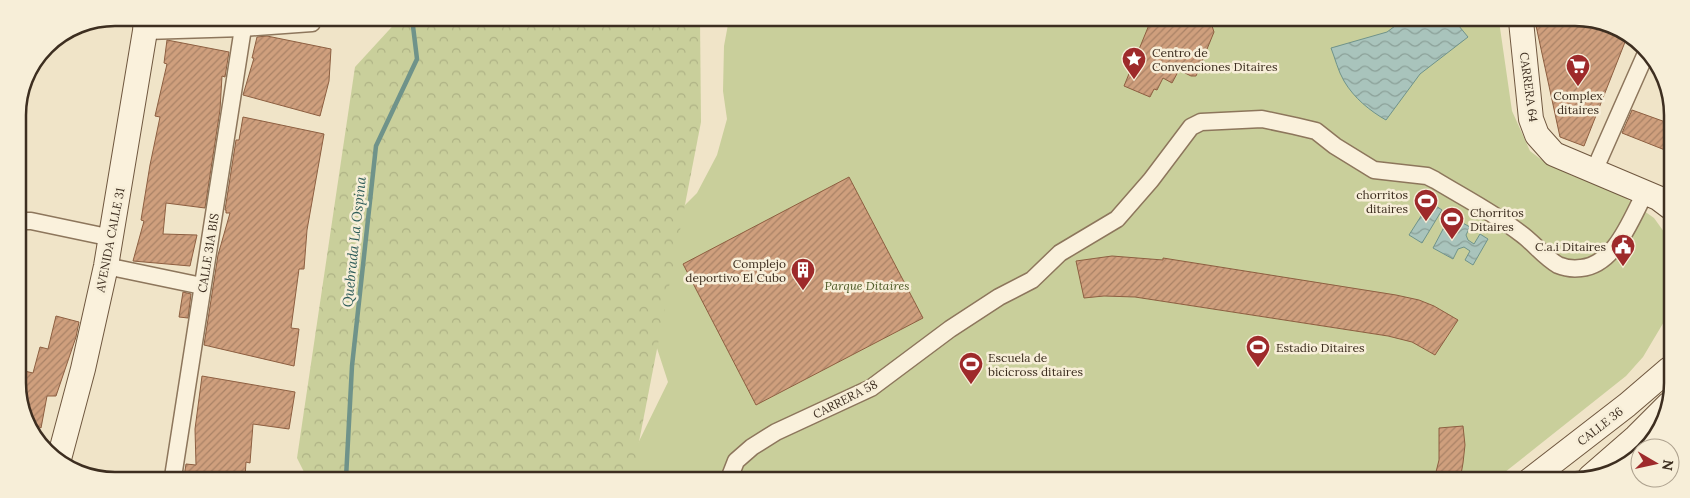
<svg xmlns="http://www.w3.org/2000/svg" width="1690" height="498" font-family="Lora,serif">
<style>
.green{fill:#c9cf9b}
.forest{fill:url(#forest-crowns)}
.water{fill:url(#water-waves);stroke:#6f938a}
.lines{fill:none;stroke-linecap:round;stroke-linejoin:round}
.stream{stroke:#6f938a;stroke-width:4.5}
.building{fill:url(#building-hatch);stroke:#8d5f41}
.street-casing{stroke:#8d765c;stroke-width:19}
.secondary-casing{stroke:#6f573f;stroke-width:26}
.street{stroke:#faf1dc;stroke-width:16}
.secondary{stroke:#faf1dc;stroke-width:24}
.labels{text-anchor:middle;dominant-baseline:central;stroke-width:5;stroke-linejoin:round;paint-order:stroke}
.poi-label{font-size:12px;fill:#3d2e20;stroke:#f7eed8;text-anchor:start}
.street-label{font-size:12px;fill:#3d2e20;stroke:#f7eed8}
.park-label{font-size:12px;font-style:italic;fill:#4d5a26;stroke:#f7eed8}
.water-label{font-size:14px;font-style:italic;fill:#2f5d5a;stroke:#f7eed8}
.rim{fill:none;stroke:#3d2e20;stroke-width:2.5}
</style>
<defs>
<pattern id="forest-crowns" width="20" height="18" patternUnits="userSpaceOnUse" patternTransform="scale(1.25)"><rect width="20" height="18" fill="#c9cf9b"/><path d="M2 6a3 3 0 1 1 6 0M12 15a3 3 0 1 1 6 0" fill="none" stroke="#aeb285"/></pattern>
<pattern id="water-waves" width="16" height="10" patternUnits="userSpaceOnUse" patternTransform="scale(1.25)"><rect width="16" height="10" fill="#a9c4bc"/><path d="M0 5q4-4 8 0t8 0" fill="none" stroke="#8ba098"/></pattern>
<pattern id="building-hatch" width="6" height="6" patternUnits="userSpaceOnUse" patternTransform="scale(1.25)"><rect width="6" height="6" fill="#cf9f7d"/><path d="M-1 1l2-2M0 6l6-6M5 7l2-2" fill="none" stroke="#a98266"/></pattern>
</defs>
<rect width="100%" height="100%" fill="#f0e4c8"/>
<!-- green -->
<path class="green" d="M729 19 1499 21 1512 111 1530 151 1547 164 1573 176 1613 189 1654 218 1667 236 1670 250V308L1668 315 1643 357 1626 376 1495 480 621 478 668 382 627 256 661 229 697 193 717 155 727 119 723 91 724 46Z"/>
<!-- forest -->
<path class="forest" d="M400 18 700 19 701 122 632 478H307L297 458 355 67Z"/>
<!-- water -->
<g class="water">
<path d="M1403 20H1454L1468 37 1420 74 1386 120C1370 111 1354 98 1344 81 1338 71 1335 58 1331 48L1387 32Z"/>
<path d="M1430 202 1442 210 1422 243 1409 235Z"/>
<path d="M1450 216 1470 227 1466 235 1468 240 1474 244 1480 234 1488 239 1473 265 1465 260 1470 251 1464 247 1458 249 1453 259 1433 248Z"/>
</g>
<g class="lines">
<!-- stream -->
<path class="stream" d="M346 478 352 366 376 146 417 59 412 18"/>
</g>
<!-- building -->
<g class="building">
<path d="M1151 20H1203L1211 23 1214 32 1196 76H1191L1179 70 1172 83 1163 78 1157 90 1154 89 1150 97 1124 86Z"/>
<path d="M1535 21H1600L1627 37 1584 146 1560 137Z"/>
<path d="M267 36 331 49 329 81 320 116 243 95 254 58H252L257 37Z"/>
<path d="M167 40 229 52 225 77 222 76 220 110 205 208 166 203 163 234 197 235 190 266 133 261 144 221 141 220 150 165 160 117 155 116 167 64 164 63Z"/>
<path d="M1632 110 1671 124 1670 152 1622 133Z"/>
<path d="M243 117 324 134 307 230 304 269H299L291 328 299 329 294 366 204 345 218 255 230 213H226V210H225L236 140H239Z"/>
<path d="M849 177 923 318 756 405 683 264Z"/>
<path d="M1112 256 1163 260V258L1396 295 1419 300 1434 306 1458 320 1435 355 1412 342 1388 336 1135 297 1104 296 1084 298 1076 261Z"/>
<path d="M183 292 191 294 188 318 179 317Z"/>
<path d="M56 316 79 322 76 337 56 396H47L41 428 30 421 19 401 20 370 33 373 40 347 48 349Z"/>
<path d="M202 376 295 392 289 429 253 424 250 463 246 462 245 478 184 477 186 464 196 465 195 429Z"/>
<path d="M1463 426 1465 445 1463 463 1460 480H1434L1439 460V428Z"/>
</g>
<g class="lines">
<defs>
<g id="street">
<path d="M145 31 243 28 312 23"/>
<path d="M1594 171 1647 51"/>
<path d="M18 221H31L112 238"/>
<path d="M106 266 202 286"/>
<path d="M173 477 243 28"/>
<path d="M729 479 736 461 752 447 776 432 871 388 950 329 999 297 1032 280 1060 253 1117 219 1151 180 1191 127 1201 122 1262 119 1295 126 1316 131 1335 146 1374 170 1427 176 1435 180C1463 197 1494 213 1520 233 1533 242 1544 257 1558 265 1565 268 1573 269 1581 268 1615 265 1631 219 1645 193"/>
</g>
<g id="secondary">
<path d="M1521 21 1531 119 1537 135 1554 154 1658 198 1670 207"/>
<path d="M59 459 83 369 106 266 145 31 146 18"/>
<path d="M1590 477 1636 437 1669 404"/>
<path d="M1530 480 1627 405 1669 369"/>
</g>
</defs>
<!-- street casing -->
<use href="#street" class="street-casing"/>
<!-- secondary casing -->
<use href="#secondary" class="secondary-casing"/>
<!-- street -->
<use href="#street" class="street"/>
<!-- secondary -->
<use href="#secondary" class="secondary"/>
</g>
<!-- icons -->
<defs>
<symbol id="sight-pin" viewBox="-11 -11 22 30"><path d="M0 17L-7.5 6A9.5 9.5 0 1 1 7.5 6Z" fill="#9e2a2b" stroke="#f7eed8"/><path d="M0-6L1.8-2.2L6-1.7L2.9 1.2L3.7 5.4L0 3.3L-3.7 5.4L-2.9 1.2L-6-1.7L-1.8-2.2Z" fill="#fff"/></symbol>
<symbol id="supermarket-pin" viewBox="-11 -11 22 30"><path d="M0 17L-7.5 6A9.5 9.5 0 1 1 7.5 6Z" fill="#9e2a2b" stroke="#f7eed8"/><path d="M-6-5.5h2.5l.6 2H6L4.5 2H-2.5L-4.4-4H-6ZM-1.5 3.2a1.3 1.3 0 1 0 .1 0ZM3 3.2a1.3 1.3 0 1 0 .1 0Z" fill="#fff"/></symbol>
<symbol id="stadium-pin" viewBox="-11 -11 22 30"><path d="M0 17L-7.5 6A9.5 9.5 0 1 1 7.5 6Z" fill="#9e2a2b" stroke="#f7eed8"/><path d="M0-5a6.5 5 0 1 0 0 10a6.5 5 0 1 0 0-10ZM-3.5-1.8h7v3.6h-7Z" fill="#fff"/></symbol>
<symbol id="civic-pin" viewBox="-11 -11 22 30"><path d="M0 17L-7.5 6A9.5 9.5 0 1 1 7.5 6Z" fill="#9e2a2b" stroke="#f7eed8"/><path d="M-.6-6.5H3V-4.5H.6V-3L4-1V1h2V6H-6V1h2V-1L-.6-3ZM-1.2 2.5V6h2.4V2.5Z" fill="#fff"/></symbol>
<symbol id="building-pin" viewBox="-11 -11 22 30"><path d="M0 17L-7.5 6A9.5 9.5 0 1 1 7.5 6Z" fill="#9e2a2b" stroke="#f7eed8"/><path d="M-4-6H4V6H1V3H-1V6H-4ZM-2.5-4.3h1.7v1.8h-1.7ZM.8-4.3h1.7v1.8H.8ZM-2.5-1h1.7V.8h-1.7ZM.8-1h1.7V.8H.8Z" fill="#fff"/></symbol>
</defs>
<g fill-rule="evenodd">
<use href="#sight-pin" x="1120" y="45" width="28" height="38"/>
<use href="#supermarket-pin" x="1564" y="52" width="28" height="38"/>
<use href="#stadium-pin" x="1412" y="187" width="28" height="38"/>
<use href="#stadium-pin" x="1438" y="205" width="28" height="38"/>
<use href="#civic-pin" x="1609" y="232" width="28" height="38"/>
<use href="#building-pin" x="789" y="256" width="28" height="38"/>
<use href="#stadium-pin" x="1244" y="333" width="28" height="38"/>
<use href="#stadium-pin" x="957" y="350" width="28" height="38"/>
</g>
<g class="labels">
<!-- poi labels -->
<g class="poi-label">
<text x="1152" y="52">Centro de<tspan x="1152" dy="14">Convenciones Ditaires</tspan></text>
<text x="1578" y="95" text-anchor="middle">Complex<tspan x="1578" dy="14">ditaires</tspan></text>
<text x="1408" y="194" text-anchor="end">chorritos<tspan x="1408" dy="14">ditaires</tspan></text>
<text x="1470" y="212">Chorritos<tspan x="1470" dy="14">Ditaires</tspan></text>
<text x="1606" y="246" text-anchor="end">C.a.i Ditaires</text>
<text x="786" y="263" text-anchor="end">Complejo<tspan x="786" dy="14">deportivo El Cubo</tspan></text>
<text x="1276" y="347">Estadio Ditaires</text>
<text x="988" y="357">Escuela de<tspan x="988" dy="14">bicicross ditaires</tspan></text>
</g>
<!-- street labels -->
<g class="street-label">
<text transform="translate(1529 87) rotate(82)">CARRERA 64</text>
<text transform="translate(110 240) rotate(-79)">AVENIDA CALLE 31</text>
<text transform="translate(208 253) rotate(-81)">CALLE 31A BIS</text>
<text transform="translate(845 399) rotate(-27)">CARRERA 58</text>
<text transform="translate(1600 426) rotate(-38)">CALLE 36</text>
</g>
<!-- park labels -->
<g class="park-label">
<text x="867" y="285">Parque Ditaires</text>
</g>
<!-- water labels -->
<g class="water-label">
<text transform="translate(354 242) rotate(-84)">Quebrada La Ospina</text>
</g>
</g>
<!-- crop -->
<path d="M0 0H1690V498H0ZM115 26H1575A89 89 0 0 1 1664 115V383A89 89 0 0 1 1575 472H115A89 89 0 0 1 26 383V115A89 89 0 0 1 115 26Z" fill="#f7eed8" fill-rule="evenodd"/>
<path class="rim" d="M115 26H1575A89 89 0 0 1 1664 115V383A89 89 0 0 1 1575 472H115A89 89 0 0 1 26 383V115A89 89 0 0 1 115 26Z"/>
<!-- north arrow -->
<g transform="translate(1655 463) rotate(99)"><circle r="24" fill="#f7eed8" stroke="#ada18e"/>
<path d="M0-4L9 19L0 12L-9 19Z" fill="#9e2a2b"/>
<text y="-8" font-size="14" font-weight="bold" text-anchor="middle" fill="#3d2e20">N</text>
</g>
</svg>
